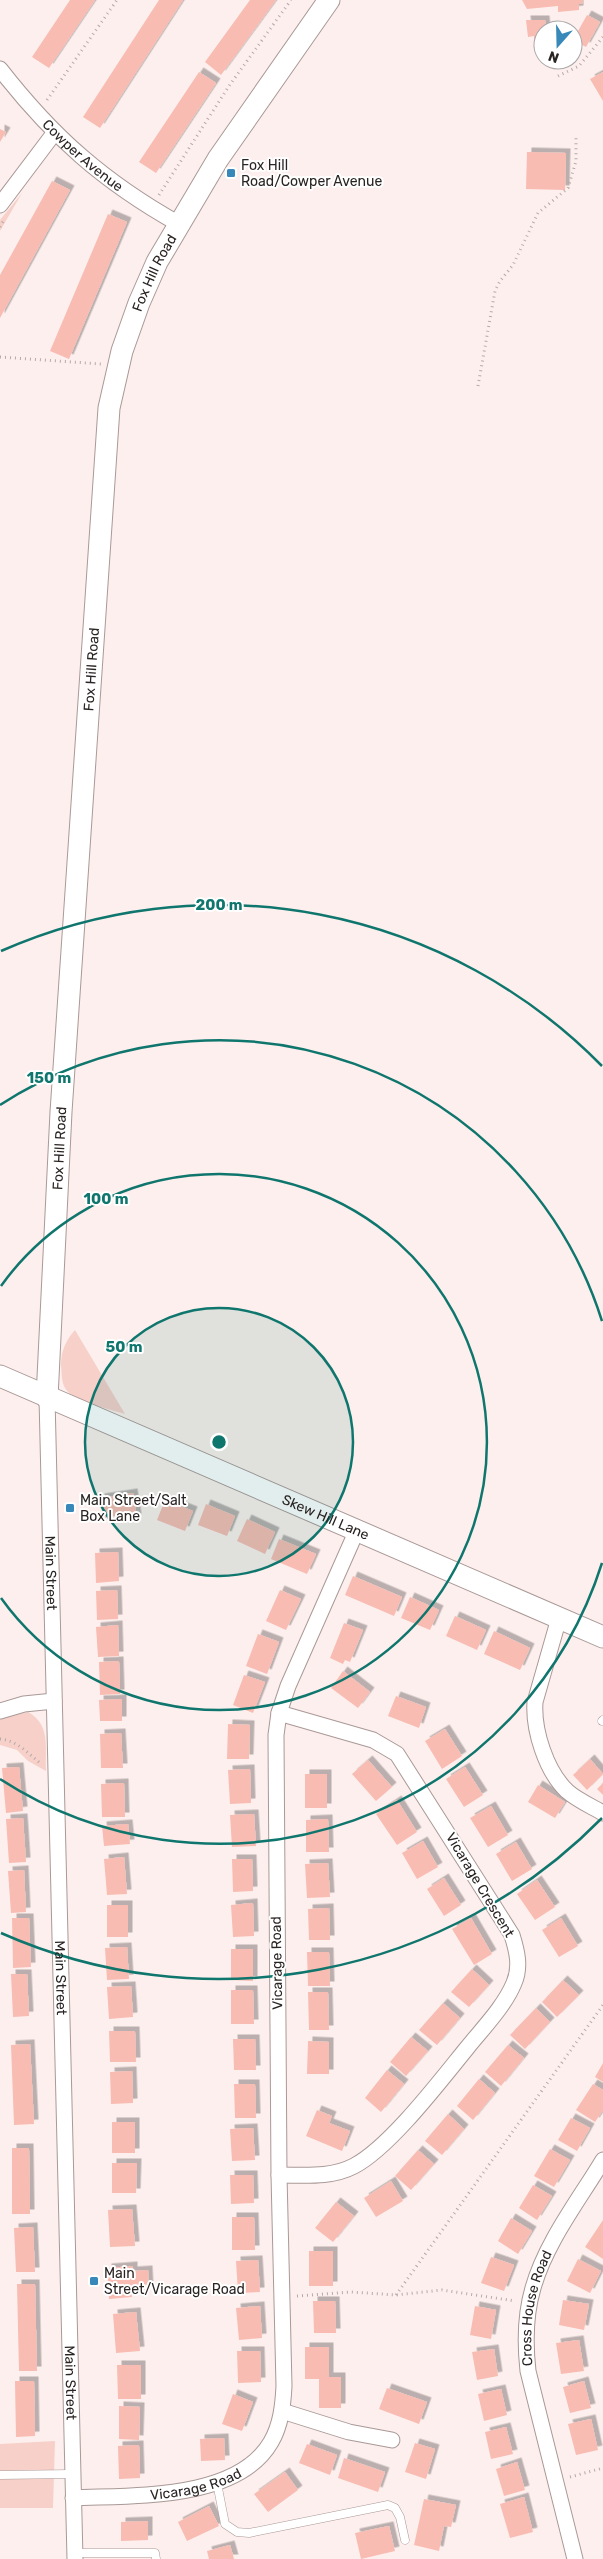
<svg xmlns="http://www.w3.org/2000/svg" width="603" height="2559" font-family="Rubik,sans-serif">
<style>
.green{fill:#f7d0c9}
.building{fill:#f9bcb2;filter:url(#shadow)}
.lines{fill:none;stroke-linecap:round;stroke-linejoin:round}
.lane-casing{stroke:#a99997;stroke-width:9}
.street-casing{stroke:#a99997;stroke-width:17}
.secondary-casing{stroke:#a99997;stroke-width:23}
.path{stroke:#b5aaa8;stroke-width:3;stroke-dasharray:1 4;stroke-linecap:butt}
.lane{stroke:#fff;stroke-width:8}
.street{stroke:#fff;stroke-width:15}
.secondary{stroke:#fff;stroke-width:21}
.ring{fill:none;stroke:#0f766e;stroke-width:2.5}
.poi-dot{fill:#3888b9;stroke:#fff;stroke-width:2}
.labels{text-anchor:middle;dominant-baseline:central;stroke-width:4;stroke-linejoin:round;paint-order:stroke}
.street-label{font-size:14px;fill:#2a2423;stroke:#fff}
.poi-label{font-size:14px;fill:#2a2423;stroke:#fff;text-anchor:start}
.centre{fill:#0f766e;stroke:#fff;stroke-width:2.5}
.ring-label{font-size:15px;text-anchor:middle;font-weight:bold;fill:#0f766e;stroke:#fff;stroke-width:4;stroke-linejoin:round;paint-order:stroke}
</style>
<defs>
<filter id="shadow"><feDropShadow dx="4.5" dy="-4.5" stdDeviation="0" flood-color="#0004"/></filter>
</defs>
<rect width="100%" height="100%" fill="#fdefed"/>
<!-- green -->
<g class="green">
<path d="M22 193 0 231V220Z"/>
<path d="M75 1330 125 1414C110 1409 73 1402 65 1388 61 1381 62 1373 61 1365 61 1351 66 1340 75 1330Z"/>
<path d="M28 1712C51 1725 45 1747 46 1771L28 1761 17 1750 0 1745V1719Z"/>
<path d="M55 2441 53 2508H0V2444Z"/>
</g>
<!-- building -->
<g class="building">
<path d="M70 0H95L49 68 32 57Z"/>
<path d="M159 0H183L100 128 83 117Z"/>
<path d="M250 0H276L221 75 205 62Z"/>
<path d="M522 0H583V3L579 4V10L558 12V6L527 9Z"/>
<path d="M587 15 600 22 586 47 573 40Z"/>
<path d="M526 20H545L546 30H543V48H534V36L528 37Z"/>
<path d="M199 72 216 83 156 173 139 162Z"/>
<path d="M603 72V101L590 79Z"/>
<path d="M0 129 6 132 0 142Z"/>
<path d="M527 152 566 153 565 190 526 189Z"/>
<path d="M52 181 70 190 0 318V275Z"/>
<path d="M108 214 127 222 69 359 50 351Z"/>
<path d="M133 1493 137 1518 116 1521 115 1516 103 1518 100 1498Z"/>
<path d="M165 1500 193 1511 185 1531 157 1520Z"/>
<path d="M206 1504 235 1516 227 1536 198 1525Z"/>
<path d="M247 1519 275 1532 265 1554 237 1541Z"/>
<path d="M279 1539 316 1554 307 1574 271 1559Z"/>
<path d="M118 1552 119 1581 96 1583 95 1553Z"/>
<path d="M353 1576 402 1597 394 1616 345 1595Z"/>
<path d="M117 1590 118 1619 97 1620 96 1591Z"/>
<path d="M280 1590 301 1599 286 1630 266 1621Z"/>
<path d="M410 1597 439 1610 430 1630 401 1618Z"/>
<path d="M455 1616 486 1630 477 1650 446 1636Z"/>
<path d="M344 1623 363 1630 350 1662 345 1660 343 1664 330 1658Z"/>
<path d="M118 1625 119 1656 98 1657 96 1627Z"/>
<path d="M494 1631 530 1648 520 1670 484 1654Z"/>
<path d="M258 1634 279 1642 267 1674 246 1666Z"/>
<path d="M119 1661 120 1694 100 1695 99 1662Z"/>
<path d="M343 1671 370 1692 358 1708 331 1688Z"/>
<path d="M244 1675 265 1682 253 1713 233 1705Z"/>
<path d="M396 1696 426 1707 419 1728 388 1716Z"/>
<path d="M122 1699V1721H100L99 1700Z"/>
<path d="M228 1724 250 1725 249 1759H227Z"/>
<path d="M445 1729 462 1756 442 1769 425 1741Z"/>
<path d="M121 1733 123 1768H101L100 1734Z"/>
<path d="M590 1759 603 1774 587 1790 573 1775Z"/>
<path d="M368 1760 392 1787 376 1801 352 1774Z"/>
<path d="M19 1767 23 1811 6 1813 2 1768Z"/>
<path d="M465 1767 483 1795 464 1807 446 1779Z"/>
<path d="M250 1769 251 1803 230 1804 228 1770Z"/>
<rect x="305" y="1774" width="22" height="34"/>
<path d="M124 1783 125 1817H102L101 1784Z"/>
<path d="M603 1783V1795L597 1789Z"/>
<path d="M538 1785 565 1802 555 1818 528 1802Z"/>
<path d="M397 1800 417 1832 397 1845 376 1814Z"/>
<path d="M491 1806 508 1835 488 1847 470 1818Z"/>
<path d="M254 1814 256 1846 232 1847 230 1815Z"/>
<path d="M23 1818 26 1862 9 1863 6 1819Z"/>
<path d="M328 1819 329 1852H306V1820Z"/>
<path d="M128 1824 130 1844 104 1846 102 1826Z"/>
<path d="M423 1841 438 1867 417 1879 402 1853Z"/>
<path d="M516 1842 532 1869 512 1881 496 1854Z"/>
<path d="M124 1857 127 1894 107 1895 104 1859Z"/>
<path d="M232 1859H252L253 1891 233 1892Z"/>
<path d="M328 1863 330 1897 307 1898 305 1864Z"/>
<path d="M24 1870 26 1912 11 1913 8 1871Z"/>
<path d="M444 1878 461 1905 444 1916 427 1889Z"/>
<path d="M537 1880 555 1907 535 1920 517 1894Z"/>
<path d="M253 1903 254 1936 233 1937 231 1905Z"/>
<rect x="107" y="1905" width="21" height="32"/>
<path d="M329 1908 330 1940H309L308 1909Z"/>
<path d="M12 1918H29L31 1967 13 1968Z"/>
<path d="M471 1918 492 1954 474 1965 452 1929Z"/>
<path d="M561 1918 578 1946 559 1957 542 1930Z"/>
<path d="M127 1947 129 1979 107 1980 105 1948Z"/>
<path d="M231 1949H253V1981L231 1980Z"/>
<path d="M307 1952H329L330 1986H308Z"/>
<path d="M472 1969 489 1985 469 2007 451 1992Z"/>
<path d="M11 1974H27L29 2016 13 2017Z"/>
<path d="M563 1980 579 1995 557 2017 542 2002Z"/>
<path d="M131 1986 133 2017 109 2019 107 1987Z"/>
<path d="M231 1990H253L254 2024H231Z"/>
<path d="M308 1992H328L329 2030H309Z"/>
<path d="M443 2003 460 2018 437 2045 419 2030Z"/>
<path d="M536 2008 550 2022 525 2049 510 2035Z"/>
<path d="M109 2031H135L136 2062H110Z"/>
<path d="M411 2037 428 2051 406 2076 390 2062Z"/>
<path d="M233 2039H255L256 2070H234Z"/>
<path d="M308 2041 329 2042V2074H307Z"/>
<path d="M30 2044 34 2124 14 2125 11 2045Z"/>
<path d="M508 2045 524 2058 501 2086 485 2072Z"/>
<path d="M603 2063V2082L595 2077Z"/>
<path d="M387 2070 404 2084 381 2112 365 2098Z"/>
<path d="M132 2071 133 2103 111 2104 110 2072Z"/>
<path d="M479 2079 495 2093 473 2120 457 2106Z"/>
<path d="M234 2084H255L256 2118H235Z"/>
<path d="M593 2084 603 2090V2110L595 2122 576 2110Z"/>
<path d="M317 2110 332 2116 329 2123 350 2131 342 2151 306 2136Z"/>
<path d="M448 2114 464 2129 442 2155 425 2141Z"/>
<path d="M571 2118 590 2128 577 2151 558 2140Z"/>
<rect x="112" y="2122" width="23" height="31"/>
<path d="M253 2128 255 2160 232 2161 230 2129Z"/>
<path d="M12 2148H29L30 2214H12Z"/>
<path d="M550 2149 570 2160 554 2187 534 2176Z"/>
<path d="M418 2150 434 2164 411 2190 395 2176Z"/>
<path d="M112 2163H137L136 2193H112Z"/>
<path d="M230 2175H253L254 2203 231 2204Z"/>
<path d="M391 2181 403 2201 376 2217 364 2198Z"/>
<path d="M533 2185 552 2196 537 2220 519 2208Z"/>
<path d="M336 2202 354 2216 333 2242 315 2228Z"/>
<path d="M132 2209 135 2246 110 2247 108 2210Z"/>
<path d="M232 2217H254L255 2250H232Z"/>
<path d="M511 2218 532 2231 518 2254 498 2241Z"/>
<path d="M603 2220V2259L585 2247Z"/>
<path d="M33 2227 35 2272H16L14 2228Z"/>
<rect x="309" y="2251" width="24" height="35"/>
<path d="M491 2257 514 2265 504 2291 481 2283Z"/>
<path d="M578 2259 601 2271 590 2293 567 2281Z"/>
<path d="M258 2260 260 2292 238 2293 236 2261Z"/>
<path d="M133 2266V2271L148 2270 149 2290 131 2291 132 2297 109 2299 107 2268Z"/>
<path d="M17 2284H35L37 2371H19Z"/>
<path d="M563 2300 589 2304 584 2330 559 2325Z"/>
<path d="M313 2301H335L336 2333H314Z"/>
<path d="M260 2306 262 2338 239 2340 236 2308Z"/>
<path d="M475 2306 496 2310 491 2339 470 2335Z"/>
<path d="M136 2312 140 2351 116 2353 113 2314Z"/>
<path d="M579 2340 584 2371 561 2374 556 2343Z"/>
<path d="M305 2347H329V2377H341V2408H319V2379H305Z"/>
<path d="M494 2349 498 2376 477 2380 472 2352Z"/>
<path d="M237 2351H260L261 2382 238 2383Z"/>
<path d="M117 2365H141V2399H118Z"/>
<path d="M15 2381H34L35 2436 16 2437Z"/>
<path d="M584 2381 591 2408 570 2413 563 2387Z"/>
<path d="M387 2388 427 2402 419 2424 379 2409Z"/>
<path d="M501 2389 507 2415 484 2421 478 2394Z"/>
<path d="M233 2394 253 2402 242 2431 222 2424Z"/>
<path d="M119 2406 140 2407 139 2440 119 2439Z"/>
<path d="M591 2419 598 2450 576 2455 568 2424Z"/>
<path d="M506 2427 513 2454 491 2459 485 2432Z"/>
<path d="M224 2438 225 2460 201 2461 200 2439Z"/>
<path d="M415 2443 435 2449 426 2479 405 2472Z"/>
<path d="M307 2444 337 2455 330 2475 299 2463Z"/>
<path d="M139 2445 140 2478 119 2479 118 2446Z"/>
<path d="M344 2458 385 2472 378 2492 338 2478Z"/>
<path d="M517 2462 525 2490 504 2496 496 2469Z"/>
<path d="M285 2472 298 2490 268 2512 254 2494Z"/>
<path d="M524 2497 533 2532 510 2538 500 2504Z"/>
<path d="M424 2499 456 2505 451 2527 444 2526 439 2551 414 2545Z"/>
<path d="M209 2506 219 2526 187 2541 178 2522Z"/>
<path d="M148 2521V2540L121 2541V2522Z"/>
<path d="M389 2526 395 2551 361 2559 355 2533Z"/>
<path d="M230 2545 234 2559H209L207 2551Z"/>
</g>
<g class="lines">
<defs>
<g id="lane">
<path d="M602 1721 603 1720"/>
<path d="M0 2475 71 2474"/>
<path d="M217 2483 225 2524 237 2532 249 2533 388 2505 395 2508 400 2517 405 2540"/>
<path d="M74 2553H155L156 2559"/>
</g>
<g id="street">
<path id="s1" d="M0 69C53 137 104 182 179 224"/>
<path d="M0 205 55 132"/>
<path id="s2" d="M47 1398 75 2559"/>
<path d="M559 1618 535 1702C533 1730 546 1771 567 1791 577 1800 591 1806 603 1813"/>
<path d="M0 1711 24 1704 54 1701"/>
<path d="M279 2175C305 2175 331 2178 354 2166 390 2147 440 2081 467 2048 483 2028 504 2007 514 1983 521 1967 517 1951 512 1935L397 1754 373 1740 279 1713"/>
<path d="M282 2411 349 2432 392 2440"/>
<path id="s3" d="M73 2498C132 2495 237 2501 271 2442 281 2425 283 2405 284 2386L279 2175 276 1735 279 1713 288 1686 357 1530"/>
<path id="s4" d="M575 2559 528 2371C525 2344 525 2315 533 2288 546 2242 579 2200 603 2160"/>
</g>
<g id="secondary">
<path id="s5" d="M0 1376 603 1637"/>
<path id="s6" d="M47 1398 61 1112 109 408 122 351 139 303 157 262 218 159 329 0"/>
</g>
</defs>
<!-- lane casing -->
<use href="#lane" class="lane-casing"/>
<!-- street casing -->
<use href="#street" class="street-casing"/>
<!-- secondary casing -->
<use href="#secondary" class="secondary-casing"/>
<!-- path -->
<g class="path">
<path d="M558 76 579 66 603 37"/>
<path d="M47 100 117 0"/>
<path d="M159 195 229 86 291 0"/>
<path d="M0 227 4 220"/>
<path d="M0 357 101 364"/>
<path d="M478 386 495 291 500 281 513 265 538 213 568 188 576 161V138"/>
<path d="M0 1739C16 1740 28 1753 40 1763"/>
<path d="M396 2295 603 2005"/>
<path d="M297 2296 351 2292 396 2295 442 2290 515 2301"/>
<path d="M570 2477 603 2468"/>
</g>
<!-- lane -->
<use href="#lane" class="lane"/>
<!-- street -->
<use href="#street" class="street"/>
<!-- secondary -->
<use href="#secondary" class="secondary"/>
</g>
<!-- distance rings -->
<circle cx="219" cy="1442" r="134" fill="#0f766e" fill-opacity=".12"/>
<g class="ring">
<circle cx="219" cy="1442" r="134"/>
<path d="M1 1286A268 268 0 1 1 1 1598"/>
<path d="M602 1563A402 402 0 0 1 0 1779M0 1105A402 402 0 0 1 602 1321"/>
<path d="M602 1818A537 537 0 0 1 1 1933M1 951A537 537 0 0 1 602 1066"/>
</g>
<!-- markers -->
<g class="poi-dot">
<rect x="226" y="168" width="10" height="10" rx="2.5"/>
<rect x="65" y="1503" width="10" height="10" rx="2.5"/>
<rect x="89" y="2276" width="10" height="10" rx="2.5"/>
</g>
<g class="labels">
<!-- street labels -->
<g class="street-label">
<text stroke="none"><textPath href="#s1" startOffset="120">Cowper Avenue</textPath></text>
<text stroke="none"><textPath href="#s6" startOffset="1135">Fox Hill Road</textPath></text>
<text stroke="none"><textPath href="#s6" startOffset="730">Fox Hill Road</textPath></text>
<text stroke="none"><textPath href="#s6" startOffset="250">Fox Hill Road</textPath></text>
<text stroke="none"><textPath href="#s5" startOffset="355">Skew Hill Lane</textPath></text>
<text stroke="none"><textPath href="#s2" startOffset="175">Main Street</textPath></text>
<text transform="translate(480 1885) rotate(59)">Vicarage Crescent</text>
<text transform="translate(277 1963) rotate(-91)">Vicarage Road</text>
<text stroke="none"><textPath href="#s2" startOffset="580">Main Street</textPath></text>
<text stroke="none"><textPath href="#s4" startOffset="258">Cross House Road</textPath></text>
<text stroke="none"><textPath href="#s2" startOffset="985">Main Street</textPath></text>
<text stroke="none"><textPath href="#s3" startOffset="124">Vicarage Road</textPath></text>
</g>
<!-- poi labels -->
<g class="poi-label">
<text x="241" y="165">Fox Hill<tspan x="241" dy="16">Road/Cowper Avenue</tspan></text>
<text x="80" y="1500">Main Street/Salt<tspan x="80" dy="16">Box Lane</tspan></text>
<text x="104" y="2273">Main<tspan x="104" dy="16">Street/Vicarage Road</tspan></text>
</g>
</g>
<circle cx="219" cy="1442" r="8" class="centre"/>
<g class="ring-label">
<text x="219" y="910">200 m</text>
<text x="49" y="1083">150 m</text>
<text x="106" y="1204">100 m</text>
<text x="124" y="1352">50 m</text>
</g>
<!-- north arrow -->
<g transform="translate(558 45) rotate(200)"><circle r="24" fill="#ffffff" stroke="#aaa7a7"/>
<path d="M0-4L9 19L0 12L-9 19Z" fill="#3888b9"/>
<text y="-8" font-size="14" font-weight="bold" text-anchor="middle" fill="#2a2423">N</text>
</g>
</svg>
